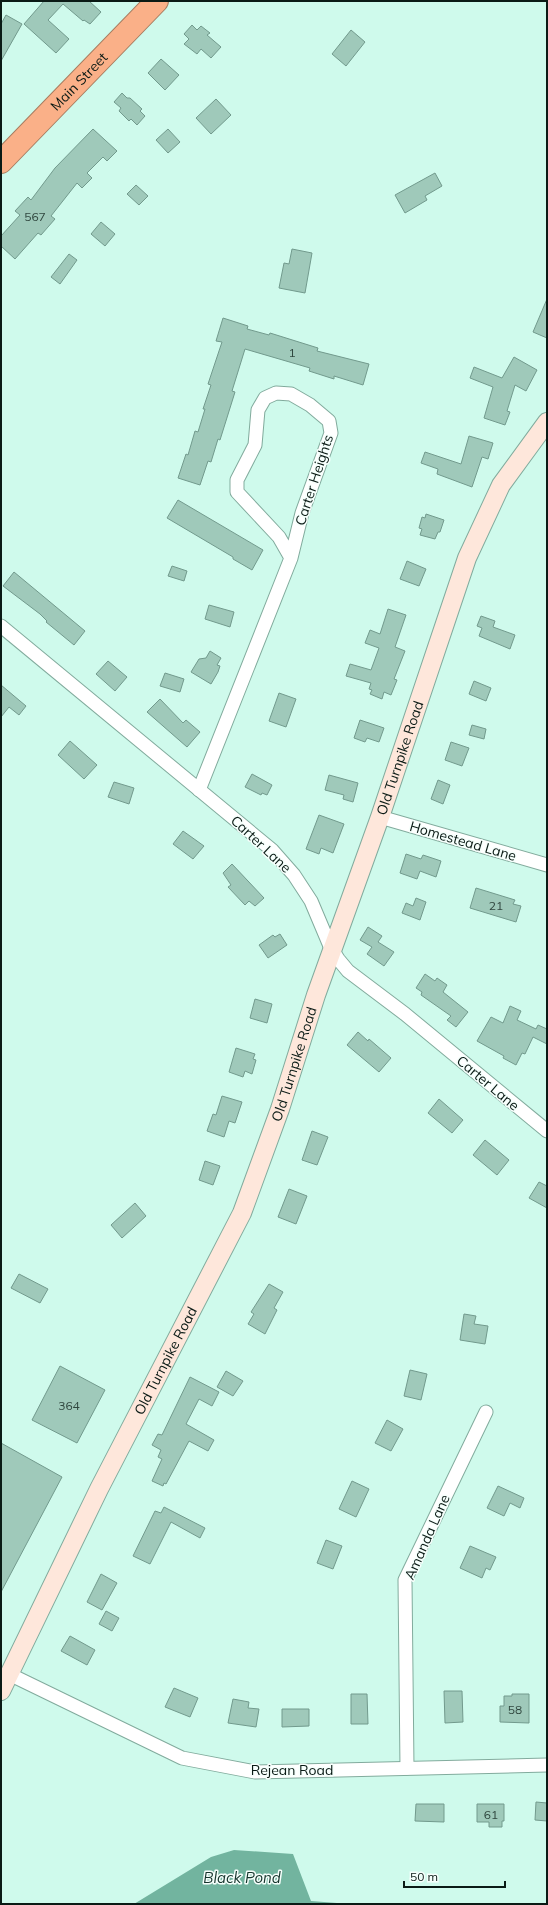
<svg xmlns="http://www.w3.org/2000/svg" width="548" height="1905" font-family="Mulish,sans-serif">
<style>
.water{fill:#72b49f}
.building{fill:#9fc9ba;stroke:#729a8d}
.lines{fill:none;stroke-linecap:round;stroke-linejoin:round}
.street-casing{stroke:#82ab9d;stroke-width:15}
.secondary-casing{stroke:#82ab9d;stroke-width:20}
.highway-casing{stroke:#a67c60;stroke-width:24}
.street{stroke:#fff;stroke-width:13}
.secondary{stroke:#fee7db;stroke-width:18}
.highway{stroke:#fab088;stroke-width:22}
.labels{text-anchor:middle;dominant-baseline:central;stroke-width:3;stroke-linejoin:round;paint-order:stroke}
.number-label{font-size:12px;fill:#2f463e}
.street-label{font-size:14px;fill:#0a1a15;stroke:#f6fffc}
.water-label{font-size:15px;font-style:italic;fill:#15352c;stroke:#f6fffc}
</style>
<rect width="100%" height="100%" fill="#cffaec"/>
<!-- water -->
<path class="water" d="M234 1850 293 1854 311 1901 350 1904H134L211 1857Z"/>
<!-- building -->
<g class="building">
<path d="M44 1H89L101 12 90 24 84 20 83 21 63 4 48 20 69 39 56 53 24 24Z"/>
<path d="M6 15 22 24 1 61V24Z"/>
<path d="M192 25 197 30 201 26 210 33 207 35 221 47 211 58 201 49 197 54 184 44 189 39 184 34Z"/>
<path d="M351 30 365 42 346 66 332 54Z"/>
<path d="M161 59 179 75 165 90 148 73Z"/>
<path d="M122 93 127 98H130L142 109 140 111 145 116 137 125 131 119 129 121 119 111 121 108 114 102Z"/>
<path d="M216 99 231 115 211 134 196 118Z"/>
<path d="M93 129 117 151 107 161 103 157 87 173 92 178 82 188 77 183 51 216 55 219 41 235 38 233 15 259 1 246V236L20 215 15 211 28 197 31 200 55 168Z"/>
<path d="M168 129 180 142 168 153 156 140Z"/>
<path d="M435 173 442 186 425 196 427 200 405 213 395 195Z"/>
<path d="M136 185 148 196 139 205 127 194Z"/>
<path d="M101 222 115 234 105 246 91 234Z"/>
<path d="M292 249 312 253 305 293 279 288 284 263 289 264Z"/>
<path d="M69 254 77 260 60 284 51 277Z"/>
<path d="M547 299V338L533 332Z"/>
<path d="M223 318 248 326 247 329 269 335 270 333 318 348 317 351 369 364 363 385 334 376V379L309 371 310 368 245 349 232 391 235 392 220 440 218 439 211 462 208 461 200 485 178 478 186 454 188 455 195 431 198 432 205 409H203L211 385 208 384 222 342 216 341Z"/>
<path d="M514 357 537 370 526 391 515 385 507 411 510 412 505 425 484 418 493 387 470 378 474 367 502 378Z"/>
<path d="M469 436 493 443 488 459 482 457 472 487 437 474 438 469 421 463 425 452 461 464Z"/>
<path d="M178 500 263 550 252 570 233 559V557L167 518Z"/>
<path d="M426 514 444 520 440 532H438L435 539 420 535 422 529 419 528 422 517 425 518Z"/>
<path d="M407 561 426 569 419 586 400 579Z"/>
<path d="M172 566 187 571 184 581 168 576Z"/>
<path d="M14 572 85 631 74 645 46 622 47 621 40 614 3 586Z"/>
<path d="M209 605 234 612 230 627 205 619Z"/>
<path d="M388 609 406 615 395 647 405 651 394 679 397 680 391 695 384 692 382 699 370 694 372 690 369 689 371 683 346 676 350 664 371 670 379 648 365 643 370 630 380 634Z"/>
<path d="M481 616 495 621 493 627 515 635 510 649 479 636 482 628 477 626Z"/>
<path d="M210 651 221 658 217 665 220 666 218 672 211 684 191 672 199 659 206 658Z"/>
<path d="M108 661 127 677 115 691 96 674Z"/>
<path d="M165 673 184 679 180 692 160 686Z"/>
<path d="M474 681 491 688 486 701 469 694Z"/>
<path d="M1 685 26 706 19 715 9 707 1 717Z"/>
<path d="M279 693 296 699 286 727 269 721Z"/>
<path d="M160 699 183 723 186 720 200 732 187 747 147 712Z"/>
<path d="M360 720 384 728 379 742 367 738 365 742 354 738Z"/>
<path d="M472 725 486 729 484 739 469 735Z"/>
<path d="M70 741 97 765 84 779 58 755Z"/>
<path d="M451 742 469 748 462 766 445 760Z"/>
<path d="M252 774 272 785 267 795 262 793 261 795 245 787Z"/>
<path d="M329 775 358 783 353 802 343 799 344 795 325 790Z"/>
<path d="M438 780 450 785 443 804 431 799Z"/>
<path d="M114 782 134 788 129 804 108 797Z"/>
<path d="M319 815 344 824 333 853 321 848 319 854 306 849Z"/>
<path d="M183 831 204 846 193 859 173 844Z"/>
<path d="M406 854 421 859 423 855 441 861 436 877 420 871 417 879 400 873Z"/>
<path d="M232 864 264 898 255 906 249 901 245 905 228 887 231 885 223 873Z"/>
<path d="M476 888 515 900 513 904 521 906 516 922 470 908Z"/>
<path d="M416 898 426 902 420 920 402 913 406 903 413 906Z"/>
<path d="M368 927 382 936 378 942 394 952 384 966 367 954 372 947 360 940Z"/>
<path d="M280 934 287 945 268 958 259 945 273 935 275 937Z"/>
<path d="M425 974 435 981 437 978 447 985 443 992 468 1012 456 1027 447 1020 451 1016 421 995 422 992 416 988Z"/>
<path d="M255 999 272 1004 267 1023 250 1018Z"/>
<path d="M510 1006 521 1011 517 1020 536 1029 538 1025 547 1029V1044L533 1037 525 1054 522 1053 516 1065 503 1058 504 1056 477 1041 491 1017 503 1023Z"/>
<path d="M358 1032 368 1041 369 1039 391 1058 379 1072 347 1045Z"/>
<path d="M236 1048 255 1054 253 1059 256 1060 252 1074 245 1071 243 1077 229 1072Z"/>
<path d="M222 1096 242 1102 235 1123 229 1121 224 1137 207 1131 213 1114 216 1115Z"/>
<path d="M439 1099 463 1120 452 1133 428 1113Z"/>
<path d="M312 1131 328 1137 317 1165 302 1160Z"/>
<path d="M485 1140 509 1160 497 1175 473 1155Z"/>
<path d="M205 1161 220 1166 213 1185 199 1180Z"/>
<path d="M539 1182 547 1186V1208L529 1198Z"/>
<path d="M289 1189 307 1196 296 1224 278 1217Z"/>
<path d="M135 1203 146 1216 122 1238 111 1225Z"/>
<path d="M19 1274 48 1289 40 1303 11 1288Z"/>
<path d="M269 1284 283 1292 274 1308 277 1310 265 1334 248 1324 254 1314 251 1312Z"/>
<path d="M464 1314 476 1316 474 1324 488 1326 485 1344 460 1340Z"/>
<path d="M60 1366 105 1390 77 1443 32 1420Z"/>
<path d="M410 1370 427 1374 421 1400 404 1396Z"/>
<path d="M226 1371 243 1381 233 1396 217 1387Z"/>
<path d="M190 1377 219 1392 212 1406 199 1399 186 1424 214 1440 208 1451 189 1441 166 1484 164 1483 163 1486 152 1481 162 1459 158 1457 161 1450 152 1445 158 1434 162 1435Z"/>
<path d="M387 1420 403 1429 391 1451 375 1443Z"/>
<path d="M1 1443 62 1477 1 1592Z"/>
<path d="M352 1481 369 1489 356 1517 339 1509Z"/>
<path d="M498 1486 524 1498 520 1508 510 1503 504 1516 487 1508Z"/>
<path d="M164 1507 205 1528 200 1538 171 1522 150 1564 133 1556 155 1511 161 1513Z"/>
<path d="M326 1540 342 1546 333 1569 317 1563Z"/>
<path d="M470 1546 496 1557 490 1570 486 1568 482 1578 460 1568Z"/>
<path d="M101 1574 117 1583 102 1610 87 1602Z"/>
<path d="M106 1611 119 1618 112 1631 99 1624Z"/>
<path d="M70 1636 95 1650 87 1665 61 1651Z"/>
<path d="M174 1688 198 1698 190 1717 165 1707Z"/>
<path d="M444 1691H462L463 1722 445 1723Z"/>
<path d="M351 1694H367L368 1724H351Z"/>
<path d="M512 1694H529V1723L500 1722V1706H504V1696H512Z"/>
<path d="M233 1699 249 1702 248 1708 259 1709 256 1727 228 1723Z"/>
<path d="M282 1709H309V1726L282 1727Z"/>
<path d="M536 1802 547 1803V1821L535 1820Z"/>
<path d="M416 1804H444V1822L415 1821Z"/>
<path d="M477 1804H504V1821H502V1827H489V1822H477Z"/>
</g>
<g class="lines">
<defs>
<g id="street">
<path d="M1 626 272 850 294 875 311 901 330 946 338 959 348 971 405 1014 547 1131"/>
<path d="M199 790 291 558 302 513 331 433 329 421 310 405 291 394 276 393 265 398 258 410 255 445 237 480V492L279 537 291 558"/>
<path d="M380 817 547 865"/>
<path d="M9 1674 182 1758 255 1772 547 1765"/>
<path d="M407 1768 405 1580 486 1412"/>
</g>
<g id="secondary">
<path id="s1" d="M1 1691 99 1489 242 1213 280 1109 316 995 380 817 467 558 501 485 547 422"/>
</g>
<g id="highway">
<path id="s2" d="M1 162 157 1"/>
</g>
</defs>
<!-- street casing -->
<use href="#street" class="street-casing"/>
<!-- secondary casing -->
<use href="#secondary" class="secondary-casing"/>
<!-- highway casing -->
<use href="#highway" class="highway-casing"/>
<!-- street -->
<use href="#street" class="street"/>
<!-- secondary -->
<use href="#secondary" class="secondary"/>
<!-- highway -->
<use href="#highway" class="highway"/>
</g>
<g class="labels">
<!-- number labels -->
<g class="number-label">
<text x="35" y="216">567</text>
<text x="292" y="352">1</text>
<text x="496" y="905">21</text>
<text x="69" y="1405">364</text>
<text x="515" y="1709">58</text>
<text x="491" y="1814">61</text>
</g>
<!-- street labels -->
<g class="street-label">
<text stroke="none"><textPath href="#s2" startOffset="112">Main Street</textPath></text>
<text transform="translate(314 480) rotate(-72)">Carter Heights</text>
<text stroke="none"><textPath href="#s1" startOffset="1017">Old Turnpike Road</textPath></text>
<text transform="translate(463 841) rotate(16)">Homestead Lane</text>
<text transform="translate(261 844) rotate(43)">Carter Lane</text>
<text stroke="none"><textPath href="#s1" startOffset="693">Old Turnpike Road</textPath></text>
<text transform="translate(488 1083) rotate(40)">Carter Lane</text>
<text stroke="none"><textPath href="#s1" startOffset="369">Old Turnpike Road</textPath></text>
<text transform="translate(427 1537) rotate(-66)">Amanda Lane</text>
<text x="292" y="1770">Rejean Road</text>
</g>
<!-- water labels -->
<g class="water-label">
<text x="242" y="1877">Black Pond</text>
</g>
</g>
<!-- border -->
<rect width="548" height="1905" fill="none" stroke="#0a1a15" stroke-width="4"/>
<!-- scale -->
<path d="M404 1881v6h101v-6" fill="none" stroke="#0a1a15" stroke-width="2"/>
<text x="410" y="1881" font-size="12" fill="#0a1a15" stroke="#f6fffc" stroke-width="3" paint-order="stroke">50 m</text>
</svg>
